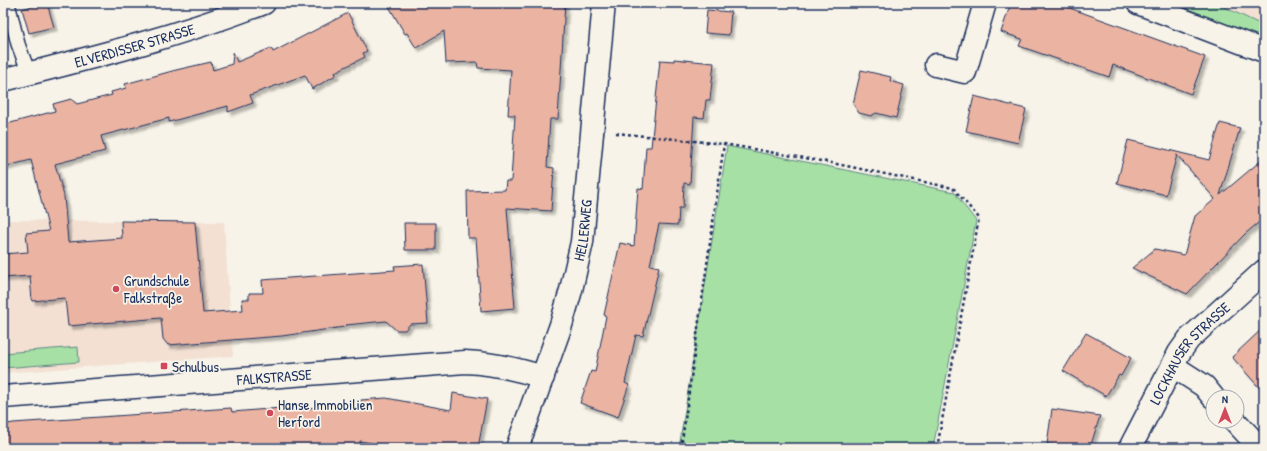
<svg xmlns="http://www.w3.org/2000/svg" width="1267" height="451" font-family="'Patrick Hand',sans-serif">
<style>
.built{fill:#f3e0d3}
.green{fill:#a6e0a5;stroke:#608882}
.building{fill:#ebb3a1;stroke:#1b2f5e;filter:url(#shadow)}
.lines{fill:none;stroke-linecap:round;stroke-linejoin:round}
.lane-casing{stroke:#1b2f5e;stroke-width:16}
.street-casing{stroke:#1b2f5e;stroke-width:25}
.secondary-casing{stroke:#1b2f5e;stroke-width:25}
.path{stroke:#1b2f5e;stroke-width:2.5;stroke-dasharray:3 3;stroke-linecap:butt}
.lane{stroke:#f7f3e8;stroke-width:13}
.street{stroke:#f7f3e8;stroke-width:22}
.secondary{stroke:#f7f3e8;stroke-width:22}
.rail-casing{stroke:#1b2f5e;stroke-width:4.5}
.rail{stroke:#f7f3e8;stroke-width:3;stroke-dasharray:9;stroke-linecap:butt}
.poi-dot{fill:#d1495b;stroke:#f7f3e8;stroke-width:1.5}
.labels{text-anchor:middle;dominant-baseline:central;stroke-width:3.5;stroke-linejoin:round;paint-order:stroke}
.street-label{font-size:15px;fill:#1b2f5e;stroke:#f7f3e8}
.poi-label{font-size:15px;fill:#1b2f5e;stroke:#f7f3e8;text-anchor:start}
</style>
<defs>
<filter id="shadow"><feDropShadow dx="3.5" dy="3.5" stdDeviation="1" flood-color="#0004"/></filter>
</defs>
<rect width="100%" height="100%" fill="#f7f3e8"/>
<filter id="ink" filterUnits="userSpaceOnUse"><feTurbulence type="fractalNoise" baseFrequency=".025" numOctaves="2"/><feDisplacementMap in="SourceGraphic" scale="8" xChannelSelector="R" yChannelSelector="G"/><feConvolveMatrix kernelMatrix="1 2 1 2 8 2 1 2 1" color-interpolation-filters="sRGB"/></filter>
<g filter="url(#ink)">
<!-- built -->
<g class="built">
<path d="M1216 3H1264V26L1223 6Z"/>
<path d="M3 220 224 222 233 356 3 373Z"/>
</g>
<!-- green -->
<g class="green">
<path d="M1160 3H1216L1264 26V43Z"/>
<path d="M727 146 954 192 976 221 933 448H679Z"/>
<path d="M78 347 79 362 3 368V353Z"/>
</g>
<!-- building -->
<g class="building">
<path d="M42 3H47L54 27 29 33 22 9Z"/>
<path d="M387 3H565L558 119H550L547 167 554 168 551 211 507 208 515 308 481 311 476 238H468L467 191 505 190 506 181H511L515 115H508L511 70 478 68 477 62 446 63 444 31 416 48 407 33 405 34Z"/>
<path d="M1011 3H1056L1205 57 1191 94 1113 65 1109 77 1019 46 1022 39 1001 32Z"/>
<path d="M707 10 731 12 729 35 705 33Z"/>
<path d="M348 13 367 51 363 53 365 57 335 72 336 75 312 89 305 75 250 95 253 103 228 112V106L169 122V118L101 136 105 151 55 164 64 196 68 242 122 238 121 221 195 222 203 313 243 310 242 299H249V293H263L262 280 395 270 394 266 423 264 428 323 410 324 405 330H396L386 321 346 325 344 327 282 336 168 345 163 339 161 318 68 326 65 298 32 301 30 276 3 278V254L28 252 26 233 49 231 31 160 3 167V125L55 111 53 104 71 99 77 104 112 95 111 92 126 88 125 84 176 70 211 62 213 70 232 64 233 52 237 62 271 48 273 52Z"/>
<path d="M674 59 714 63 710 100H706L704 118 694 117 690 184 684 183 683 208H679L678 225 659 224 650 265 659 267 643 336 636 335 625 383 629 385 618 417 580 403 591 371 595 372 606 316 604 315 620 243 634 246 638 188 643 189 646 147H651L660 60 674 61Z"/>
<path d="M861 70 891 77 890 81 904 85 896 118 876 113 871 116 859 113 853 104Z"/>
<path d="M974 96 1026 109 1018 143 966 131Z"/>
<path d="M1220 123 1240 128 1220 195 1264 158V218L1245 234 1187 294 1132 268 1155 249 1184 255 1195 216 1215 199 1177 155 1166 195 1117 183 1128 140 1209 160Z"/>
<path d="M404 223H436V250H405Z"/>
<path d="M1264 327V393L1232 357Z"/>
<path d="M1086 333 1131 358 1121 376 1119 375 1106 396 1063 371Z"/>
<path d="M453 393 487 399 478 448H400L360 441 361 448H3V425L13 423 231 408 232 412 293 407V409L361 404V400L386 398 451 410Z"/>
<path d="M1052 409 1100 416 1090 448H1073L1047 444Z"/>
</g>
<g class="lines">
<defs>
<path id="lane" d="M8 3 18 44 29 73"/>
<g id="street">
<path d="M1138 3 1264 51"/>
<path d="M936 65 965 72 985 3"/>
<path d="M1173 366 1204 386 1213 397"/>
<path id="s1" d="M3 397 465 362C492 363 517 369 543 377"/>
<path d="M1235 421 1260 448"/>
<path id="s2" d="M517 448 561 325 571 290 582 242 604 3"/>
</g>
<g id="secondary">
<path id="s3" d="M3 80C91 58 179 36 264 3"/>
<path id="s4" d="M1130 448 1179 353 1189 339 1264 271"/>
</g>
</defs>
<!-- lane casing -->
<use href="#lane" class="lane-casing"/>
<!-- street casing -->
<use href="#street" class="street-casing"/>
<!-- secondary casing -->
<use href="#secondary" class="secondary-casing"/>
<!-- path -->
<g class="path">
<path d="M616 133 724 144 827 162 953 188 979 218 937 448"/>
<path d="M681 448 724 144"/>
</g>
<!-- lane -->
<use href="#lane" class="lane"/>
<!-- street -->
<use href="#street" class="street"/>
<!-- secondary -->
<use href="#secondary" class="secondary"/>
<defs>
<path id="rail" d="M1256 3 1264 7"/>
</defs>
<!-- rail casing -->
<use href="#rail" class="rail-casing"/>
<!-- rail -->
<use href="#rail" class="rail"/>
</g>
</g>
<!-- markers -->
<g class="poi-dot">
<circle cx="116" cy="289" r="4"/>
<rect x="160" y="362" width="8" height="8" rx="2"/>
<circle cx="270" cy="413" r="4"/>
</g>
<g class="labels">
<!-- street labels -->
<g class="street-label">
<text stroke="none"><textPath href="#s3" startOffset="136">ELVERDISSER STRASSE</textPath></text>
<text stroke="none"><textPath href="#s2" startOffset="228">HELLERWEG</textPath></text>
<text stroke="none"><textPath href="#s4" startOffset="113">LOCKHAUSER STRASSE</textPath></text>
<text stroke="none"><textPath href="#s1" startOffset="272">FALKSTRASSE</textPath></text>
</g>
<!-- poi labels -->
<g class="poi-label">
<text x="124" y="280">Grundschule<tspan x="124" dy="17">Falkstraße</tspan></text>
<text x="172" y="366">Schulbus</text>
<text x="278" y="404">Hanse Immobilien<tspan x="278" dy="17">Herford</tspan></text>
</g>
</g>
<!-- margin -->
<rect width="1267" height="451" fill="none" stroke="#f7f3e8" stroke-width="16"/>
<rect x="8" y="8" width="1251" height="435" fill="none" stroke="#1b2f5e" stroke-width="1.5" filter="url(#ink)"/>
<!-- north arrow -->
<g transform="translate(1225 409)"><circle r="19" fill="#f7f3e8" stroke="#9fa5b1"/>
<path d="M0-3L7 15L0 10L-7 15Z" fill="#d1495b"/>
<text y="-6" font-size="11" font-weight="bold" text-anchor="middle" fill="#1b2f5e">N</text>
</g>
</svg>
